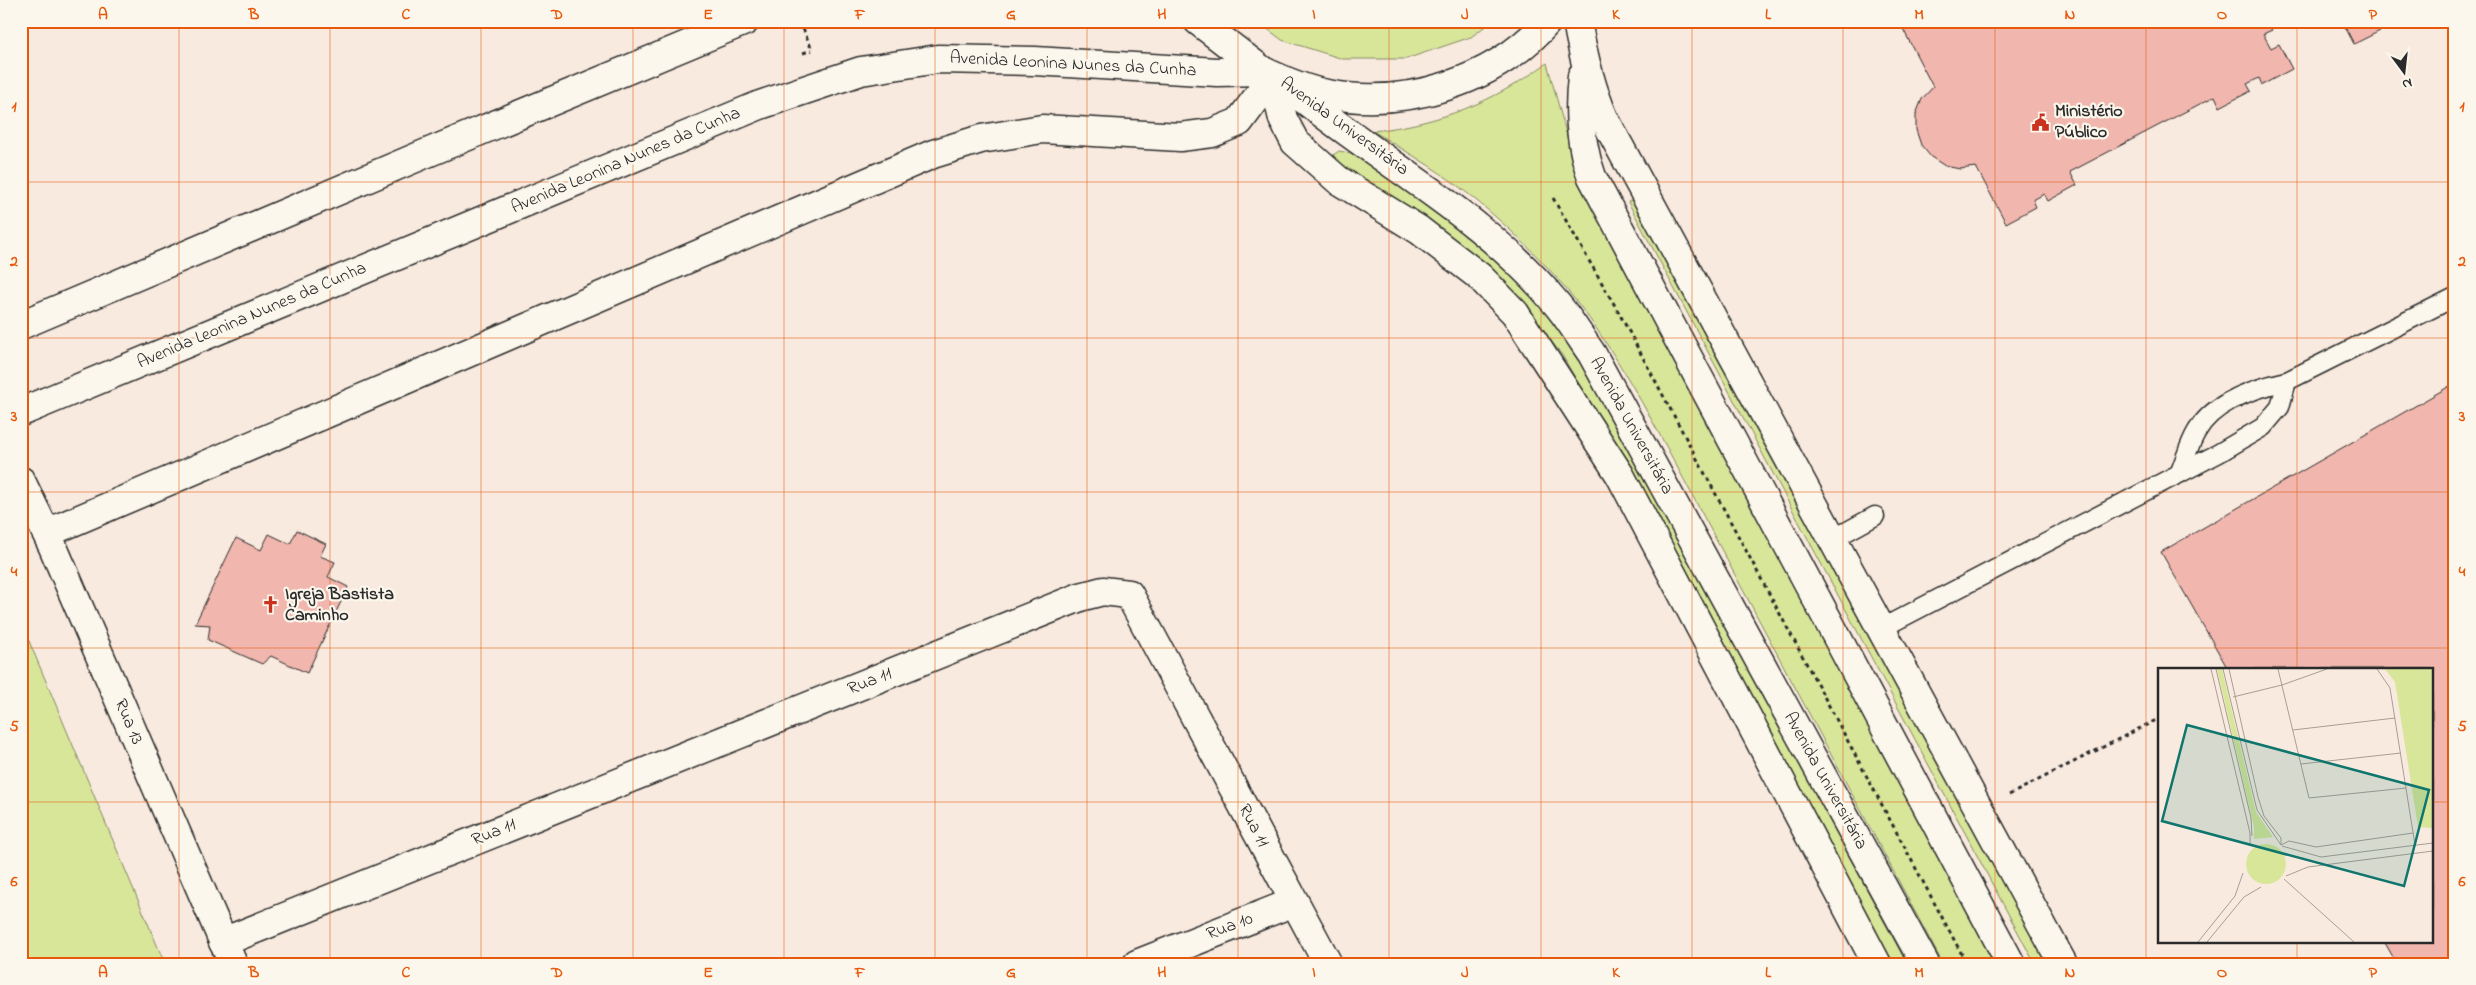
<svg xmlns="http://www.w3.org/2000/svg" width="2476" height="985" font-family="'Indie Flower',sans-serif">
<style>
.green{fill:#d8e699;stroke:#828862}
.building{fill:#f1b6ad;stroke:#2b2b2b}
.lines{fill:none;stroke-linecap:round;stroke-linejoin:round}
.service-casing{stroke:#2b2b2b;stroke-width:21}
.minor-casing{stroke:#2b2b2b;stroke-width:31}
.tertiary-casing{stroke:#2b2b2b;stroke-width:31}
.path{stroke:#2b2b2b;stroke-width:3;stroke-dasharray:4 4;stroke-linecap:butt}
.service{stroke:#fbf7ec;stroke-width:18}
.minor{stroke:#fbf7ec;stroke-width:28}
.tertiary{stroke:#fbf7ec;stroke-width:28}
.grid{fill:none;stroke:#e8590c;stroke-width:1;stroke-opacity:0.55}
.labels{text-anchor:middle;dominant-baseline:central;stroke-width:4.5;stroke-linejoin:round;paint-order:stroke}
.street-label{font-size:18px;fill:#2b2b2b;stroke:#fbf7ec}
.poi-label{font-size:18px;font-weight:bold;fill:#2b2b2b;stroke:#fbf7ec;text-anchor:start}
.inset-road{fill:none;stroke:#a79e97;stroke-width:1}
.view{fill:#0f766e;fill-opacity:0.15;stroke:#0f766e;stroke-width:2.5}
.inset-edge{fill:none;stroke:#2b2b2b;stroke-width:2.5}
.neatline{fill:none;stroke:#e8590c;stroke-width:2}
.grid-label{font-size:16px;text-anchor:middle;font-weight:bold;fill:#e8590c}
</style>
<rect width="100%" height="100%" fill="#f9eadf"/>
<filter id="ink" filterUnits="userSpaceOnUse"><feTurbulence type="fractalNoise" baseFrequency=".02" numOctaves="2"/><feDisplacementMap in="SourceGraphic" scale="10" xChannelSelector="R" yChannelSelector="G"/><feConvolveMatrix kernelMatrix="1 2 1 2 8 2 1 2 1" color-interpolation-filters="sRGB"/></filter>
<g filter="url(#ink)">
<!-- green -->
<g class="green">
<path d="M1257 21H1492L1471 37 1406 59H1343L1282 40Z"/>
<path d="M1547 63 1580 184 2000 964H1943L1666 446C1644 406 1622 366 1596 328 1562 278 1511 227 1462 189 1434 167 1403 150 1373 131 1440 123 1492 103 1547 63Z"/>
<path d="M1339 151 1350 153 1381 172 1472 235 1531 294 1577 351 1907 964H1891L1616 449 1562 355 1531 315 1451 237 1421 215 1334 164 1333 155Z"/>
<path d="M1641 195 2052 964H2035L1628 202Z"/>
<path d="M21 622 165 964H21Z"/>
</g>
<!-- building -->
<g class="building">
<path d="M1908 21H2267L2272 30 2263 34 2271 48 2279 44 2292 69 2262 85 2259 78 2247 84 2251 91 2220 107 2215 96 2070 172 2077 185 2048 201 2044 194 2033 200 2036 207 2006 223 1976 167 1960 169 1945 166 1931 157 1921 145 1916 130V114L1922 99 1933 87 1901 25Z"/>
<path d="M2342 21H2378L2382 30 2354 44Z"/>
<path d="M2383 21H2398L2386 27Z"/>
<path d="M2445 21H2455V24L2448 27Z"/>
<path d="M2455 383V964H2397L2384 941H2432V669H2228L2161 552Z"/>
<path d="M297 530 326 544 320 556 335 562 328 577 348 587 307 673 271 656 262 664 208 640 210 625 195 624 236 538 261 550 269 534 290 544Z"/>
</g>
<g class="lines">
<defs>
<g id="service">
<path d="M2179 474C2185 460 2189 444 2197 431 2214 401 2255 388 2287 381"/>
<path d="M1833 539 1875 516"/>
<path d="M1882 628 2219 453 2263 427 2280 407 2287 381 2455 297"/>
</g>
<g id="minor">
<path d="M1577 21C1583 55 1590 86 1604 118L2063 964"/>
<path d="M1273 76 1283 119 1295 142 1338 180 1419 230 1480 277 1515 313 1620 475 1877 964"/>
<path d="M1582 76C1578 111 1580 145 1592 177L2011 964"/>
<path d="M1280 81C1305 100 1330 120 1356 138 1425 188 1500 235 1555 302 1569 318 1580 337 1592 354L1925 964"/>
<path d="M21 481 53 547 233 964"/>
<path d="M47 533 933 154 981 139 1042 129 1180 137 1212 133 1239 122 1273 76"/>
<path d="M223 942 1080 597 1103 591 1129 594 1328 964"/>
<path d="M1137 964 1294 902"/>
</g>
<g id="tertiary">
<path d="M1198 21 1263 71C1282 80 1306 90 1327 94 1405 109 1495 82 1548 21"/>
<path d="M21 325 427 153 745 21"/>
<path d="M21 412 760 105 861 71 938 59 1035 61 1217 72 1263 71"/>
</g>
</defs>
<!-- service casing -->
<use href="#service" class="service-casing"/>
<!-- minor casing -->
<use href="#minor" class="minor-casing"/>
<!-- tertiary casing -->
<use href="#tertiary" class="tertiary-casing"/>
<!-- path -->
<g class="path">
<path d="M800 21 812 50"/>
<path d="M803 53 812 50"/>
<path d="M1553 198 1618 311 1967 964"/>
<path d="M2009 795 2160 718"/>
</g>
<!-- service -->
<use href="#service" class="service"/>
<!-- minor -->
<use href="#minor" class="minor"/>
<!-- tertiary -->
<use href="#tertiary" class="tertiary"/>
</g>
</g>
<!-- grid -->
<path class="grid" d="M179 21V964M330 21V964M481 21V964M633 21V964M784 21V964M935 21V964M1087 21V964M1238 21V964M1389 21V964M1541 21V964M1692 21V964M1843 21V964M1995 21V964M2146 21V964M2297 21V669M21 182H2455M21 338H2455M21 492H2455M21 648H2455M21 802H2160M2432 802H2455M2297 941V964"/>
<!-- icons -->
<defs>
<symbol id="civic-bare" viewBox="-9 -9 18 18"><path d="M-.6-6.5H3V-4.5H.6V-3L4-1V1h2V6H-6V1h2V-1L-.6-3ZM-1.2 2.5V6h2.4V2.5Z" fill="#c8321e" stroke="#fbf7ec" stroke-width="2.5" paint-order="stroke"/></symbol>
<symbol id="church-bare" viewBox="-9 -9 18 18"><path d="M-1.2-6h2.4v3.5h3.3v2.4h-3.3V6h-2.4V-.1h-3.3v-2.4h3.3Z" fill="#c8321e" stroke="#fbf7ec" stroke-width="2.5" paint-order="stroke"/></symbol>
</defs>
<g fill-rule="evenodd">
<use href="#civic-bare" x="2028" y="110" width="25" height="25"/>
<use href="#church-bare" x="258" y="592" width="25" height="25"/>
</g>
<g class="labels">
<!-- street labels -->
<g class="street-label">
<text transform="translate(1073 65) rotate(3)">Avenida Leonina Nunes da Cunha</text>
<text transform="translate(1344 127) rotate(36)">Avenida Universitária</text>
<text transform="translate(626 161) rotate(-23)">Avenida Leonina Nunes da Cunha</text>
<text transform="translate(252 316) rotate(-23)">Avenida Leonina Nunes da Cunha</text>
<text transform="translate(1631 426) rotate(61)">Avenida Universitária</text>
<text transform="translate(870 682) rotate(-22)">Rua 11</text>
<text transform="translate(128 722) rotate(67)">Rua 13</text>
<text transform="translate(1825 781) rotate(61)">Avenida Universitária</text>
<text transform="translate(1253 826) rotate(62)">Rua 11</text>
<text transform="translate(494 833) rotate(-22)">Rua 11</text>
<text transform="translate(1230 927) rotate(-21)">Rua 10</text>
</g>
<!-- poi labels -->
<g class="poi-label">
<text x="2055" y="112">Ministério<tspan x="2055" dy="21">Público</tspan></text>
<text x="285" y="595">Igreja Bastista<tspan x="285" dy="21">Caminho</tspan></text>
</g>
</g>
<!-- overview -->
<g transform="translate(2158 668)">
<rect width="275" height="275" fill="#f9eadf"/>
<path d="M59 1H64L98 144 115 169 96 171V159ZM227 1H275V160L260 159 237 14ZM88 196a20 20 0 1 1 40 0a20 20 0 1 1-40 0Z" fill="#d8e699"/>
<path class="inset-road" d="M53 1 92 165V177M58 1 93 150 94 168M65 1 99 142 123 177M71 1 100 129 106 148 123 170V177M120 1 151 130 248 120M219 1 232 20 257 177M75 29 124 17 169 1M135 62 237 50M143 96 243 85M123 177 131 173 158 179 255 165M124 178 163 189 275 175M128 208 150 199 275 183M126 211 196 274M40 274 77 228 85 205M49 274 86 229 103 219"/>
<path class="view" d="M29 57 271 122 246 218 4 153Z"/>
<rect width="275" height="275" class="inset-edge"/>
</g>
<!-- margin -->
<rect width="2476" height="985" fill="none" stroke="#fbf7ec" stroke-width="55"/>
<!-- north arrow -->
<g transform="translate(2404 72) rotate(165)" stroke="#fbf7ec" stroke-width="4" paint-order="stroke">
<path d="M0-4L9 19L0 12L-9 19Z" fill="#2b2b2b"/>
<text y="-8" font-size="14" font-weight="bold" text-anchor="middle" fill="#2b2b2b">N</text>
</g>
<rect x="28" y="28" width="2420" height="930" class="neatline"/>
<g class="grid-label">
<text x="103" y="19">A</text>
<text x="254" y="19">B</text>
<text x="406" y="19">C</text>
<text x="557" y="19">D</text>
<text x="708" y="19">E</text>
<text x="860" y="19">F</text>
<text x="1011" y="19">G</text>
<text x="1162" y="19">H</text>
<text x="1314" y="19">I</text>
<text x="1465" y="19">J</text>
<text x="1616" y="19">K</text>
<text x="1768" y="19">L</text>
<text x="1919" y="19">M</text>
<text x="2070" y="19">N</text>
<text x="2222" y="19">O</text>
<text x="2373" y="19">P</text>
<text x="14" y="111">1</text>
<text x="2462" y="111">1</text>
<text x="14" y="266">2</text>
<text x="2462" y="266">2</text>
<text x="14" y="421">3</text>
<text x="2462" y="421">3</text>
<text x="14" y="576">4</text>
<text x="2462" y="576">4</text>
<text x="14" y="731">5</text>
<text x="2462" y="731">5</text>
<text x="14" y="886">6</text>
<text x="2462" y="886">6</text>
<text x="103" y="977">A</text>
<text x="254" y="977">B</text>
<text x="406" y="977">C</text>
<text x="557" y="977">D</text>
<text x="708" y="977">E</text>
<text x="860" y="977">F</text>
<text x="1011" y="977">G</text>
<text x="1162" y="977">H</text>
<text x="1314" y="977">I</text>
<text x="1465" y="977">J</text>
<text x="1616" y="977">K</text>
<text x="1768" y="977">L</text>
<text x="1919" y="977">M</text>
<text x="2070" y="977">N</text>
<text x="2222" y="977">O</text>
<text x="2373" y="977">P</text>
</g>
</svg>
